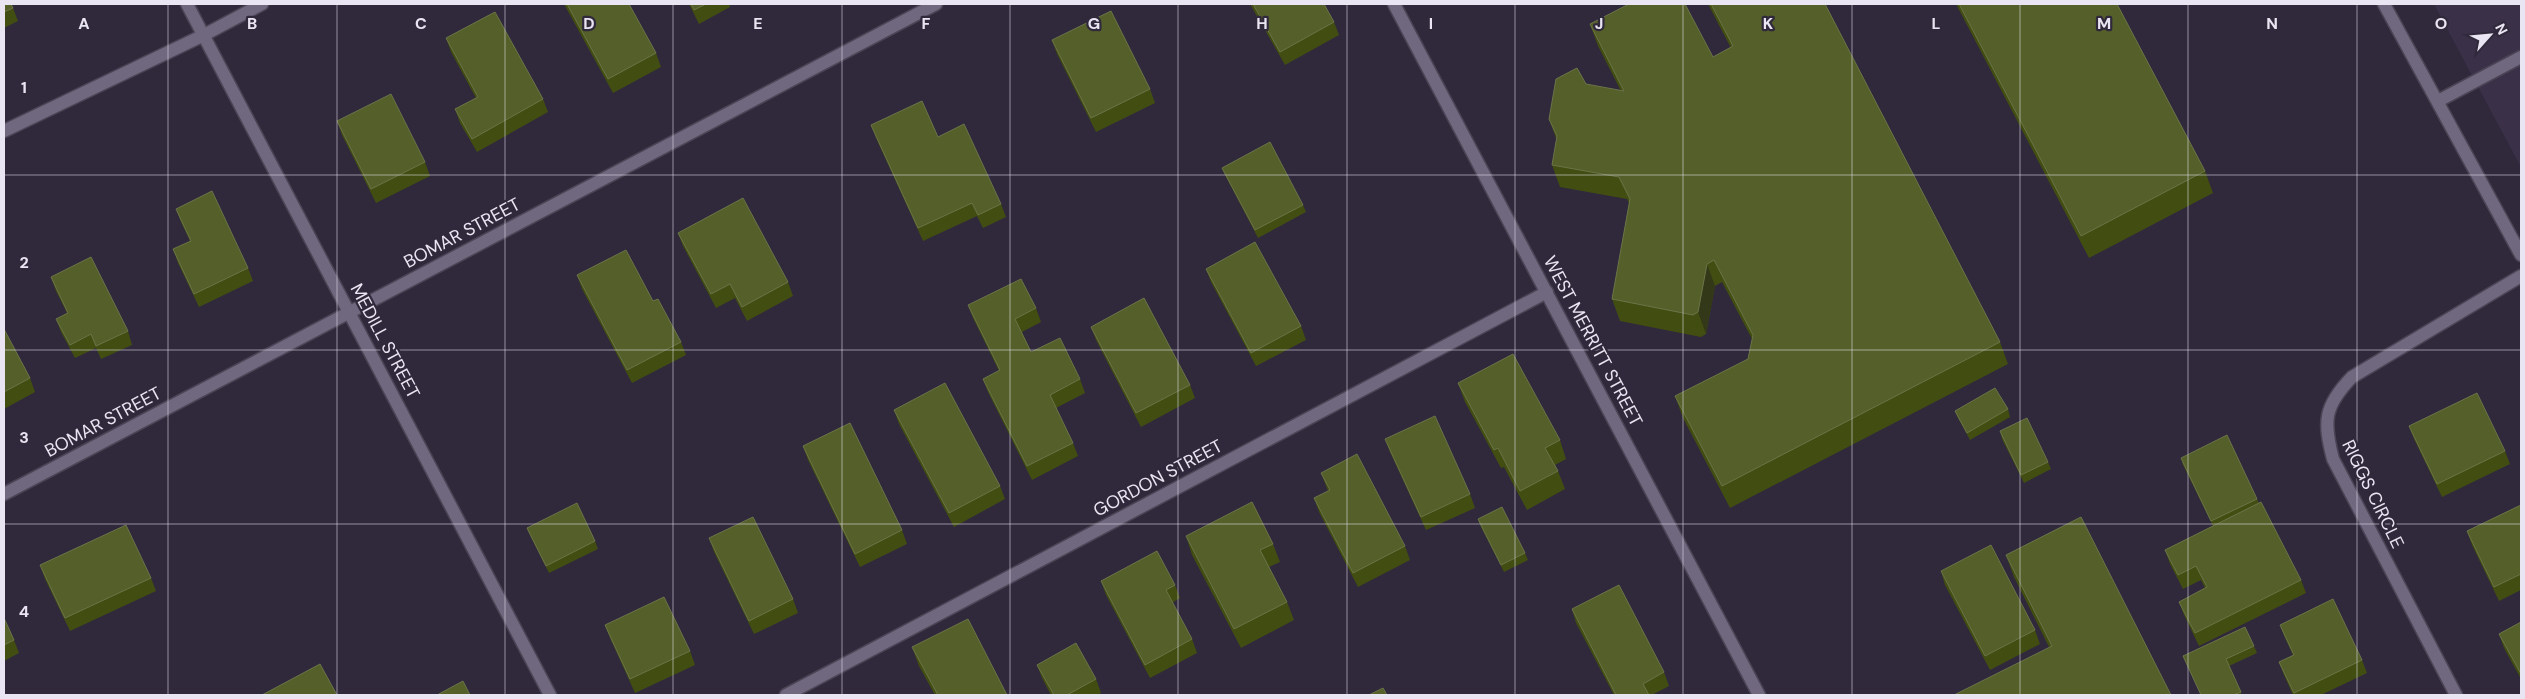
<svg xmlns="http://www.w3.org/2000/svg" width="2525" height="699" font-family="'DM Sans',sans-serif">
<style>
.built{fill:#3a3149}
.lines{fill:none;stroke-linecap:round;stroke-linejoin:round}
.minor-casing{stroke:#4a4455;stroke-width:15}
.minor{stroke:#70687f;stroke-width:12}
.wall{fill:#424e11}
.shaded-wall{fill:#333918}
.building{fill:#545f29;stroke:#6b7449}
.grid{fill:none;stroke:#eae5f2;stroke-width:1;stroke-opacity:0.55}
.labels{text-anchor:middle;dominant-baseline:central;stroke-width:4.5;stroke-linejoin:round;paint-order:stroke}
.street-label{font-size:18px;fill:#eae5f2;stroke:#30293c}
.grid-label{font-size:16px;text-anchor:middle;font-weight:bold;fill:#eae5f2;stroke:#30293c;stroke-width:4.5;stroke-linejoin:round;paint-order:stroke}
</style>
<rect width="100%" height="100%" fill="#30293c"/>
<!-- built -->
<path class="built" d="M2434 4H2521V167L2492 113Z"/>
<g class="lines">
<defs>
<g id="minor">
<path d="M187 4 550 695"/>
<path d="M1394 4 1759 695"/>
<path d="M2384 4 2521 255"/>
<path d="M2438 101 2521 57"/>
<path d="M4 131 204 35 262 4"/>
<path d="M4 494 936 4"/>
<path d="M786 695 1547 292"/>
<path d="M2456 695 2333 459C2323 421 2324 406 2352 377L2521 276"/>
</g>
</defs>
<!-- minor casing -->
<use href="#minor" class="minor-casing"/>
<!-- minor -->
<use href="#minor" class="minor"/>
</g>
<!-- wall -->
<g class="wall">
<path d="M4 4 13 8 18 21 4 28Z"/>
<path d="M564 4H629L656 53 661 67 613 93Z"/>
<path d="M689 4H729L730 7 699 24Z"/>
<path d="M1250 4H1324L1334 22 1339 35 1285 65Z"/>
<path d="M1708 4H1825L2000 342 2008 364 1730 508 1683 418 1675 396 1748 359 1752 339 1722 282 1715 286 1706 334 1701 337 1620 321 1612 299 1629 203 1627 199 1560 187 1552 165 1557 141 1549 119 1586 84 1621 91 1598 46 1590 24 1713 57 1731 48Z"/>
<path d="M1956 4H2117L2205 171 2213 193 2089 258Z"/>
<path d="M446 38 543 99 548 112 477 152 460 123 455 109 476 98 451 52Z"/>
<path d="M1052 40 1150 89 1155 103 1096 132 1057 54Z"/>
<path d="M337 121 425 162 430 176 376 203 342 135Z"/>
<path d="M871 125 938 137 1001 204 1006 217 983 228 977 216 923 241 876 138Z"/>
<path d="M1222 168 1303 205 1306 212 1258 238 1225 175Z"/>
<path d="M176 209 248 268 253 281 199 307 178 263 173 249 190 241 181 222Z"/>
<path d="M678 233 788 282 793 296 747 321 735 298 716 308 683 246Z"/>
<path d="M1206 269 1301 326 1306 340 1256 366 1211 282Z"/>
<path d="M577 275 653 301 681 342 686 355 632 383 582 289Z"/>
<path d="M51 277 128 331 132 345 101 359 96 348 75 358 61 332 56 319 67 313 56 291Z"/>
<path d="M968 305 1036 308 1041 322 1022 332 1031 352 1080 379 1085 393 1056 408 1073 443 1078 456 1032 480 988 392 983 379 999 371 973 318Z"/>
<path d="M1091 327 1190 385 1195 398 1141 427 1096 340Z"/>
<path d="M4 329 30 378 35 392 4 409Z"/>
<path d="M1458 383 1560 440 1566 459 1555 465 1558 471 1565 489 1527 510 1504 467 1501 468 1465 402Z"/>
<path d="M2008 409 2010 417 1970 440 1958 418 1955 411Z"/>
<path d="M894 410 1000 486 1005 499 954 527 899 424Z"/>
<path d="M2409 426 2505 451 2510 464 2442 497 2414 439Z"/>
<path d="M2000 431 2048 462 2051 469 2024 483 2002 439Z"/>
<path d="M1385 439 1470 494 1475 508 1426 530 1390 452Z"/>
<path d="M803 446 902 530 907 544 860 567 808 460Z"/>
<path d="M2181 458 2257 499 2259 503 2301 580 2306 593 2199 646 2184 615 2179 602 2205 588 2201 580 2183 589 2170 564 2165 550 2213 526 2183 465Z"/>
<path d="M1321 473 1405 546 1410 560 1358 587 1319 512 1314 498 1328 491Z"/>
<path d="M2521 505V590L2499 601 2472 545 2467 531Z"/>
<path d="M1478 519 1525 553 1528 560 1504 572 1481 527Z"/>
<path d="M527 528 595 541 598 549 549 573 530 535Z"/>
<path d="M1186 536 1273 544 1280 562 1269 567 1287 602 1294 620 1241 648 1192 555Z"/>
<path d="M709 538 793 599 798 613 754 634 714 552Z"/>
<path d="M2006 555 2171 695 2049 647 2014 577Z"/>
<path d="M40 565 151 578 156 591 70 631 45 579Z"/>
<path d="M1941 571 2035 630 2040 644 1990 670 1945 585Z"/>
<path d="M1101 581 1175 585 1180 598 1172 603 1192 639 1197 653 1150 678 1106 595Z"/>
<path d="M1572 609 1664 672 1669 686 1652 695H1614L1576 623Z"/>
<path d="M4 618 14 640 19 653 4 661Z"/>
<path d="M2521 622V679L2504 648 2499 634Z"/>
<path d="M605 625 690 651 695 665 635 693 610 638Z"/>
<path d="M2280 625 2362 660 2367 673 2321 695H2293L2284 675 2279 662 2293 655 2285 638Z"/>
<path d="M2254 646 2257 653 2229 666 2242 695H2201L2183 656Z"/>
<path d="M912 647 1007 695H935L919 666Z"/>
<path d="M1037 665 1096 679 1101 693 1097 695H1051L1042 678Z"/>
</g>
<!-- shaded-wall -->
<path class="shaded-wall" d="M1707 264 1715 286 1706 334 1698 312Z"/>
<!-- building -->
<g class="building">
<path d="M4 4H11L13 8 4 12Z"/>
<path d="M567 4H629L656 53 608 79Z"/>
<path d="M691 4H706L694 10Z"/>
<path d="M1253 4H1324L1334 22 1280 52Z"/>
<path d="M1629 4H1685L1713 57 1733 46 1711 4H1825L2000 342 1722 486 1675 396 1748 359 1753 335 1714 260 1707 264 1698 312 1693 315 1612 299 1630 199 1619 177 1552 165 1557 136 1549 119 1556 79 1577 68 1586 84 1624 91 1590 24Z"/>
<path d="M1959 4H2117L2205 171 2081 236Z"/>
<path d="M1111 11 1150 89 1091 118 1052 40Z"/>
<path d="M495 12 543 99 472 139 455 109 478 97 446 38Z"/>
<path d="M391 94 425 162 371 189 337 121Z"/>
<path d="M922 101 938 137 964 124 1001 204 978 215 972 203 918 228 871 125Z"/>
<path d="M1270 142 1303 205 1255 230 1222 168Z"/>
<path d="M212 191 248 268 194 294 173 249 191 241 176 209Z"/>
<path d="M743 198 788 282 742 307 730 284 711 294 678 233Z"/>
<path d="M1255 242 1301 326 1251 353 1206 269Z"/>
<path d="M626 250 653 301 658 299 681 342 627 370 577 275Z"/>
<path d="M91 257 128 331 96 346 91 334 70 345 56 319 68 313 51 277Z"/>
<path d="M1021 279 1036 308 1015 319 1031 352 1060 338 1080 379 1050 395 1073 443 1027 466 983 379 1000 370 968 305Z"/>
<path d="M1144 298 1190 385 1136 413 1091 327Z"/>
<path d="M4 329 30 378 4 392Z"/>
<path d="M1513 354 1560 440 1545 448 1558 471 1520 491 1498 448 1494 450 1458 383Z"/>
<path d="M945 383 1000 486 949 513 894 410Z"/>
<path d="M1995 388 2008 409 1967 433 1955 411Z"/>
<path d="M2477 393 2505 451 2437 484 2409 426Z"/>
<path d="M1435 416 1470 494 1421 517 1385 439Z"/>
<path d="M2027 418 2048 462 2021 475 2000 431Z"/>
<path d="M850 423 902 530 855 554 803 446Z"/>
<path d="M2227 435 2257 499 2211 521 2181 458Z"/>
<path d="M1357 454 1405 546 1353 573 1314 498 1330 490 1321 473Z"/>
<path d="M1252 502 1273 544 1260 550 1287 602 1234 629 1186 536Z"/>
<path d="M2261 502 2301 580 2195 633 2179 602 2207 587 2196 566 2178 575 2165 550Z"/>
<path d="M577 503 595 541 546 566 527 528Z"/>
<path d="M2521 505V574L2494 587 2467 531Z"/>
<path d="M1502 507 1525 553 1501 565 1478 519Z"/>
<path d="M753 517 793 599 749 621 709 538Z"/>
<path d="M2081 517 2171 695H1954L2052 646 2006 555Z"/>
<path d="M126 525 151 578 65 618 40 565Z"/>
<path d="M1991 545 2035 630 1985 656 1941 571Z"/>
<path d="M1157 551 1175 585 1166 590 1192 639 1145 665 1101 581Z"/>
<path d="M1619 585 1664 672 1643 684 1649 695H1616L1572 609Z"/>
<path d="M664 597 690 651 630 679 605 625Z"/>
<path d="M2333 599 2362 660 2294 693 2279 662 2294 655 2280 625Z"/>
<path d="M4 618 14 640 4 645Z"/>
<path d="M968 619 1007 695H938L912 647Z"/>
<path d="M2521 622V674L2499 634Z"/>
<path d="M2245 627 2254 646 2226 659 2241 692 2233 695H2201L2183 656Z"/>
<path d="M1076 643 1096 679 1067 695H1054L1037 665Z"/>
<path d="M320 664 337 695H262Z"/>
<path d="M463 681 470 695H437Z"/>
<path d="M1383 688 1387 695H1369Z"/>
</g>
<!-- grid -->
<path class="grid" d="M168 4V695M337 4V695M505 4V695M673 4V695M842 4V695M1010 4V695M1178 4V695M1347 4V695M1515 4V695M1683 4V695M1852 4V695M2020 4V695M2188 4V695M2357 4V695M4 175H2521M4 350H2521M4 524H2521"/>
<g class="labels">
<!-- street labels -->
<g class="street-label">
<text transform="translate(462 233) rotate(-28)">BOMAR STREET</text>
<text transform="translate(385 341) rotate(62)">MEDILL STREET</text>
<text transform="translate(1593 341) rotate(62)">WEST MERRITT STREET</text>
<text transform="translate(103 422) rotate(-28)">BOMAR STREET</text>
<text transform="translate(1158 478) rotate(-28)">GORDON STREET</text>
<text transform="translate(2373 494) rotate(64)">RIGGS CIRCLE</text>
</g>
</g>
<g class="grid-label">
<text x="84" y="29">A</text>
<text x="252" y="29">B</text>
<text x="421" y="29">C</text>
<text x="589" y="29">D</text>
<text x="758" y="29">E</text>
<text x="926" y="29">F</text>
<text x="1094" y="29">G</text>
<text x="1262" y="29">H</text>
<text x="1431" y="29">I</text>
<text x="1599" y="29">J</text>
<text x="1768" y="29">K</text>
<text x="1936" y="29">L</text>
<text x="2104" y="29">M</text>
<text x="2272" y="29">N</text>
<text x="2441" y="29">O</text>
<text x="24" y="93">1</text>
<text x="24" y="268">2</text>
<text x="24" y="443">3</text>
<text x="24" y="617">4</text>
</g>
<!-- border -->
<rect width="2525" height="699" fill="none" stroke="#eae5f2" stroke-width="10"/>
<!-- north arrow -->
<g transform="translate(2490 35) rotate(63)" stroke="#30293c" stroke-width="4" paint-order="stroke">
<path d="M0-4L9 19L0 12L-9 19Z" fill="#eae5f2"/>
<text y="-8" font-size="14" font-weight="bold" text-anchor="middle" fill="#eae5f2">N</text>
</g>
</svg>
